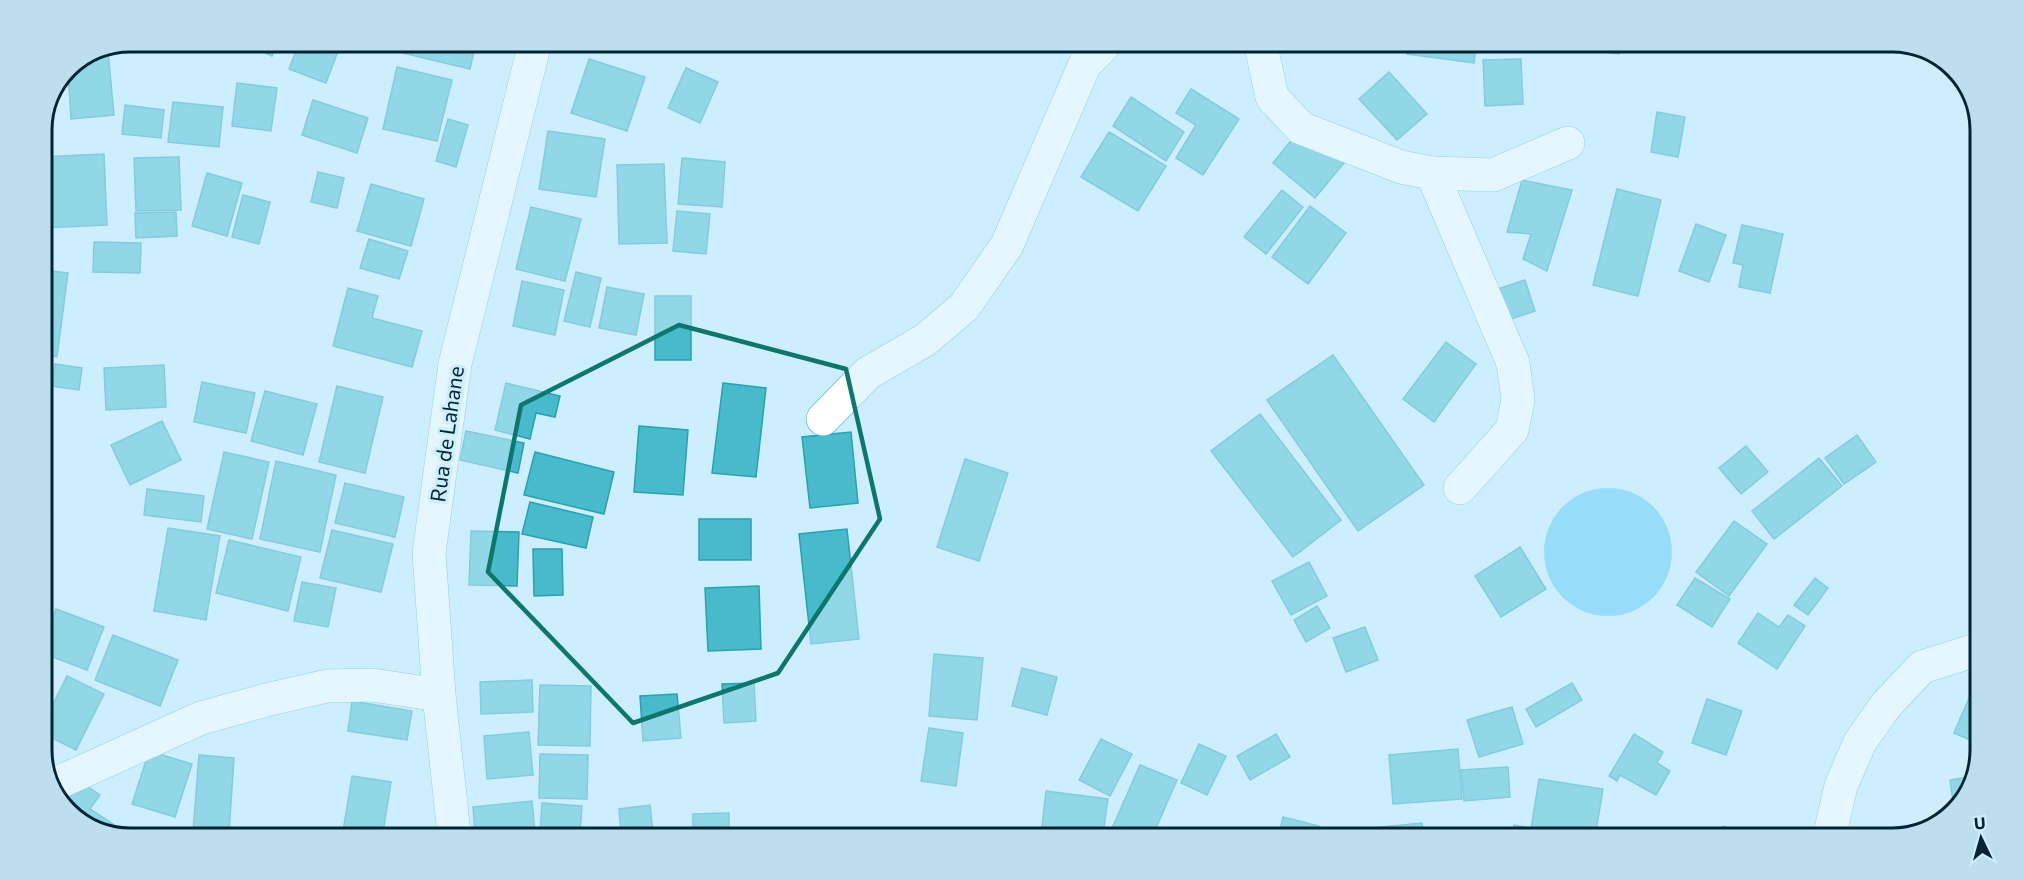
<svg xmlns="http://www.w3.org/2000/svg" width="2023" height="880" font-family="Commissioner,sans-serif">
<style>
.green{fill:#55c6f7}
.building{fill:#48bacc;stroke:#28a1b3;stroke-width:1.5}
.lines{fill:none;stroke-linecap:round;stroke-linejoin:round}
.minor-casing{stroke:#4ca7cf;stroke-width:34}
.major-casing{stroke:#4ca7cf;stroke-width:34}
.minor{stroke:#fff;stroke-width:33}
.major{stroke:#fff;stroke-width:33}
.marked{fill:none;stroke:#0f766e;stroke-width:4.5;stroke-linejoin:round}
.labels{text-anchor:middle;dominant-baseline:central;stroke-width:6;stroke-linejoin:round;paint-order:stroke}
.street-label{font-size:21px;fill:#002434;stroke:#cdeeff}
.rim{fill:none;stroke:#002434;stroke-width:3}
</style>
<rect width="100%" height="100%" fill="#cdeeff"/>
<!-- green -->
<circle class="green" cx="1608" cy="552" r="64"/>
<!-- building -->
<g class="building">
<path d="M239 42 277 43 272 56Z"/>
<path d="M299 43H341L326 83 289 69Z"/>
<path d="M391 43H476L470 69 390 50Z"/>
<path d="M1408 47H1476L1474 63 1407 54Z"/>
<path d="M1562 47H1620L1619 54Z"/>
<path d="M108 51 114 115 71 119 68 68Z"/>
<path d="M589 59 645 77 627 131 571 113Z"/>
<path d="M1521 59 1523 104 1485 106 1483 60Z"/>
<path d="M397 67 452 80 437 141 383 129Z"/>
<path d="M686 68 718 82 700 123 668 108Z"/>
<path d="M1389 72 1427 114 1397 140 1359 99Z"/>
<path d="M237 83 277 88 271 131 232 126Z"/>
<path d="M1191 89 1239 119 1203 175 1176 158 1196 125 1176 113Z"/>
<path d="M1131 97 1184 132 1166 161 1113 126Z"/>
<path d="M313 100 368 118 357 153 302 135Z"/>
<path d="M173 102 223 107 219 147 168 142Z"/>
<path d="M125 105 164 110 161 138 122 134Z"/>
<path d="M1657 112 1685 117 1678 157 1651 152Z"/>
<path d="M448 119 468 125 456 167 436 161Z"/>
<path d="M1301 128 1344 163 1315 198 1273 163Z"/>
<path d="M548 131 605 139 596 197 539 189Z"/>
<path d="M1109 132 1166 166 1138 211 1081 177Z"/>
<path d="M104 154 107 225 42 228V157Z"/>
<path d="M179 157 181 210 136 211 134 158Z"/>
<path d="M682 158 725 162 722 207 678 204Z"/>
<path d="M664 164 667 243 619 244 617 165Z"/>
<path d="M1980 170V188L1971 180Z"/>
<path d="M318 172 344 178 337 208 311 202Z"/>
<path d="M207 173 242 183 227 236 192 226Z"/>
<path d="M1522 180 1572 190 1547 271 1523 259 1531 234 1507 232Z"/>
<path d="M371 184 424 199 411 246 357 231Z"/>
<path d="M1617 189 1661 200 1638 296 1593 285Z"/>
<path d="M1282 190 1303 207 1266 254 1244 237Z"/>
<path d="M243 195 270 202 259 244 232 237Z"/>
<path d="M1310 206 1346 233 1308 284 1272 257Z"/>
<path d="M531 207 581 219 565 281 516 269Z"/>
<path d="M677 211 710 214 706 254 673 251Z"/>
<path d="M176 212 177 236 136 238 135 213Z"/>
<path d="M1696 224 1726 235 1709 282 1679 271Z"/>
<path d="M1742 225 1783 234 1770 293 1739 287 1743 265 1733 263Z"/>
<path d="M369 239 408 251 399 279 360 268Z"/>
<path d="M94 242 141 243 140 273 93 272Z"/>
<path d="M42 270 68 273 57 357 42 355Z"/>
<path d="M576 272 601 278 590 327 564 321Z"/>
<path d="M1525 280 1535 311 1502 322 1492 291Z"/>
<path d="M522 281 564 290 555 335 513 326Z"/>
<path d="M607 287 644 294 636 335 599 328Z"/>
<path d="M348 288 378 296 372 318 422 331 412 367 333 346Z"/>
<rect x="655" y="296" width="36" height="64"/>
<path d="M1446 342 1476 364 1434 422 1403 399Z"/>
<path d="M1333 355 1424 485 1358 531 1267 400Z"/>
<path d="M55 364 82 368 79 390 51 386Z"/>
<path d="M164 365 166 407 106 410 104 368Z"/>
<path d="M202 382 255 393 246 433 194 422Z"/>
<path d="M506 383 560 396 555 417 536 413 530 439 495 430Z"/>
<path d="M723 383 766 388 756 477 712 473Z"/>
<path d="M337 386 383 397 365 473 319 462Z"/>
<path d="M265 391 317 404 303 455 251 441Z"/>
<path d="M1260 414 1341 520 1293 557 1211 451Z"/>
<path d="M162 421 181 460 130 485 111 445Z"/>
<path d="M639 426 688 430 683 495 634 492Z"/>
<path d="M466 431 524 443 518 473 460 460Z"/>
<path d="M851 432 858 503 810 508 802 437Z"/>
<path d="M1857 435 1876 462 1844 484 1825 458Z"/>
<path d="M1746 446 1768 472 1741 494 1719 468Z"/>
<path d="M224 452 269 462 252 539 207 529Z"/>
<path d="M535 452 614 472 604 514 524 495Z"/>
<path d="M1819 458 1842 486 1774 539 1752 511Z"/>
<path d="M965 459 1008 473 979 561 937 547Z"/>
<path d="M276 461 336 475 320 552 260 539Z"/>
<path d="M345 483 404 497 395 537 335 523Z"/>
<path d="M147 489 204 496 201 522 144 515Z"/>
<path d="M530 502 593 517 586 548 522 534Z"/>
<rect x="699" y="519" width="52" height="41"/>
<path d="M1734 521 1767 544 1729 596 1696 572Z"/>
<path d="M168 528 220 536 206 620 154 611Z"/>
<path d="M847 529 859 639 811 644 799 534Z"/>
<path d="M332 530 393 544 381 592 320 578Z"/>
<path d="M471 531 519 532 517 586 469 585Z"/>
<path d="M229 540 301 557 288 611 216 593Z"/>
<path d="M1520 547 1546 589 1501 617 1475 576Z"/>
<path d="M533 549H562L563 595 534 596Z"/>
<path d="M1309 562 1327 596 1291 615 1272 581Z"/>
<path d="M1695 578 1730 599 1712 627 1677 605Z"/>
<path d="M1815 578 1828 588 1808 615 1794 605Z"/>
<path d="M302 582 336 588 328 627 294 621Z"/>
<path d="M759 586 761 649 708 651 705 588Z"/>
<path d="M1317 606 1330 628 1306 642 1294 620Z"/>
<path d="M56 609 104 627 87 670 42 653V644Z"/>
<path d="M1758 613 1779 627 1788 615 1805 626 1777 669 1738 643Z"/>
<path d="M1365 627 1378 660 1346 672 1333 638Z"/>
<path d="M113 635 178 660 160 706 95 680Z"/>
<path d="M934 654 983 658 977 720 929 716Z"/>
<path d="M1022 668 1057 677 1047 715 1012 706Z"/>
<path d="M67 676 104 694 76 750 42 733V726Z"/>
<path d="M532 680 533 712 481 714 480 682Z"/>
<path d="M754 683 756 721 724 723 722 684Z"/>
<path d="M1572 683 1582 700 1536 727 1526 709Z"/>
<path d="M540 685 591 686 590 746 538 745Z"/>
<path d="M677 694 681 738 643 741 640 696Z"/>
<path d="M1969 698 1975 700V742L1954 733Z"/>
<path d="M1707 699 1742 711 1726 755 1692 743Z"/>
<path d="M352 701 412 711 407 740 348 731Z"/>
<path d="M1512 707 1523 744 1479 757 1467 720Z"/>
<path d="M929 728 963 733 956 786 921 781Z"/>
<path d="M529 732 533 775 487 779 484 736Z"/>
<path d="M1276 734 1290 757 1250 780 1237 756Z"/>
<path d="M1634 734 1663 752 1657 763 1670 771 1656 795 1620 775 1617 781 1609 776Z"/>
<path d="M1101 739 1132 754 1110 796 1079 780Z"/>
<path d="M1199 744 1226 756 1207 795 1181 783Z"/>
<path d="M1458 749 1462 799 1393 804 1389 755Z"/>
<path d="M149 751 192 764 175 817 132 804Z"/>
<path d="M540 754 588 755 587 799 539 798Z"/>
<path d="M199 755 234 758 229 832H193Z"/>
<path d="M1140 765 1177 780 1153 835H1109Z"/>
<path d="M1508 767 1510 797 1464 801 1461 770Z"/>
<path d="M352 776 391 782 383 832H343Z"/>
<path d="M1974 776V783L1954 809 1950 780Z"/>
<path d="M75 778 100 795 90 809 119 828 117 832 97 831 60 803Z"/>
<path d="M1539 779 1603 789 1595 837H1512L1514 825 1531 828Z"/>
<path d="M1046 791 1108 799 1103 835H1041Z"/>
<path d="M532 801 535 833H475L473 807Z"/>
<path d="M542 803 582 806 580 833H540Z"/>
<path d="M650 805 653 833H621L619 809Z"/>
<path d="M729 813V834H693V814Z"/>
<path d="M1283 817 1319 826 1317 836H1279Z"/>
<path d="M1422 823 1423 836H1373L1372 828Z"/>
<path d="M1724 826 1740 837H1716Z"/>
<path d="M158 828 176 832H157Z"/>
</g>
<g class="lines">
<defs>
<g id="minor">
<path d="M1261 46 1272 97 1301 128 1401 167 1432 173 1493 175 1568 143"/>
<path d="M1432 173 1513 363 1518 400 1512 430 1460 488"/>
<path d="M823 419 868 373 925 340 964 307 1007 245 1085 64 1103 46"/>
<path d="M53 785 201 718 266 700 327 686 372 685 439 695"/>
</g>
<g id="major">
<path d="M454 833 439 695 429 553 455 364 535 43"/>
<path d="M1829 838 1841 786 1860 742 1887 704 1922 667 1976 650"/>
</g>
</defs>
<!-- minor casing -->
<use href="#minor" class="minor-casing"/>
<!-- major casing -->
<use href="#major" class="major-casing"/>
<!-- minor -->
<use href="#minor" class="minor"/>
<!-- major -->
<use href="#major" class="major"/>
</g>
<!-- marked area -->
<path d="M0 0H2023V880H0ZM679 325 846 369 880 519 778 673 633 723 488 572 521 405Z" fill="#cdeeff" fill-opacity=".55" fill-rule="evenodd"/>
<path class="marked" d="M679 325 846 369 880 519 778 673 633 723 488 572 521 405Z"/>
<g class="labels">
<!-- street labels -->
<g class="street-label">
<text transform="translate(446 434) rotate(-82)">Rua de Lahane</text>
</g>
</g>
<!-- crop -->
<path d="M0 0H2023V880H0ZM130 52H1892A78 78 0 0 1 1970 130V750A78 78 0 0 1 1892 828H130A78 78 0 0 1 52 750V130A78 78 0 0 1 130 52Z" fill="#bddeef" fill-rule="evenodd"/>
<path class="rim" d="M130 52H1892A78 78 0 0 1 1970 130V750A78 78 0 0 1 1892 828H130A78 78 0 0 1 52 750V130A78 78 0 0 1 130 52Z"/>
<!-- north arrow -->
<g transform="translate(1981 838) rotate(355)" stroke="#cdeeff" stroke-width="4.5" paint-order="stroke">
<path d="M0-4.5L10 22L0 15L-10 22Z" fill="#002434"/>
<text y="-9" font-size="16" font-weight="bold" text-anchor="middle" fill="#002434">U</text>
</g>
</svg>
